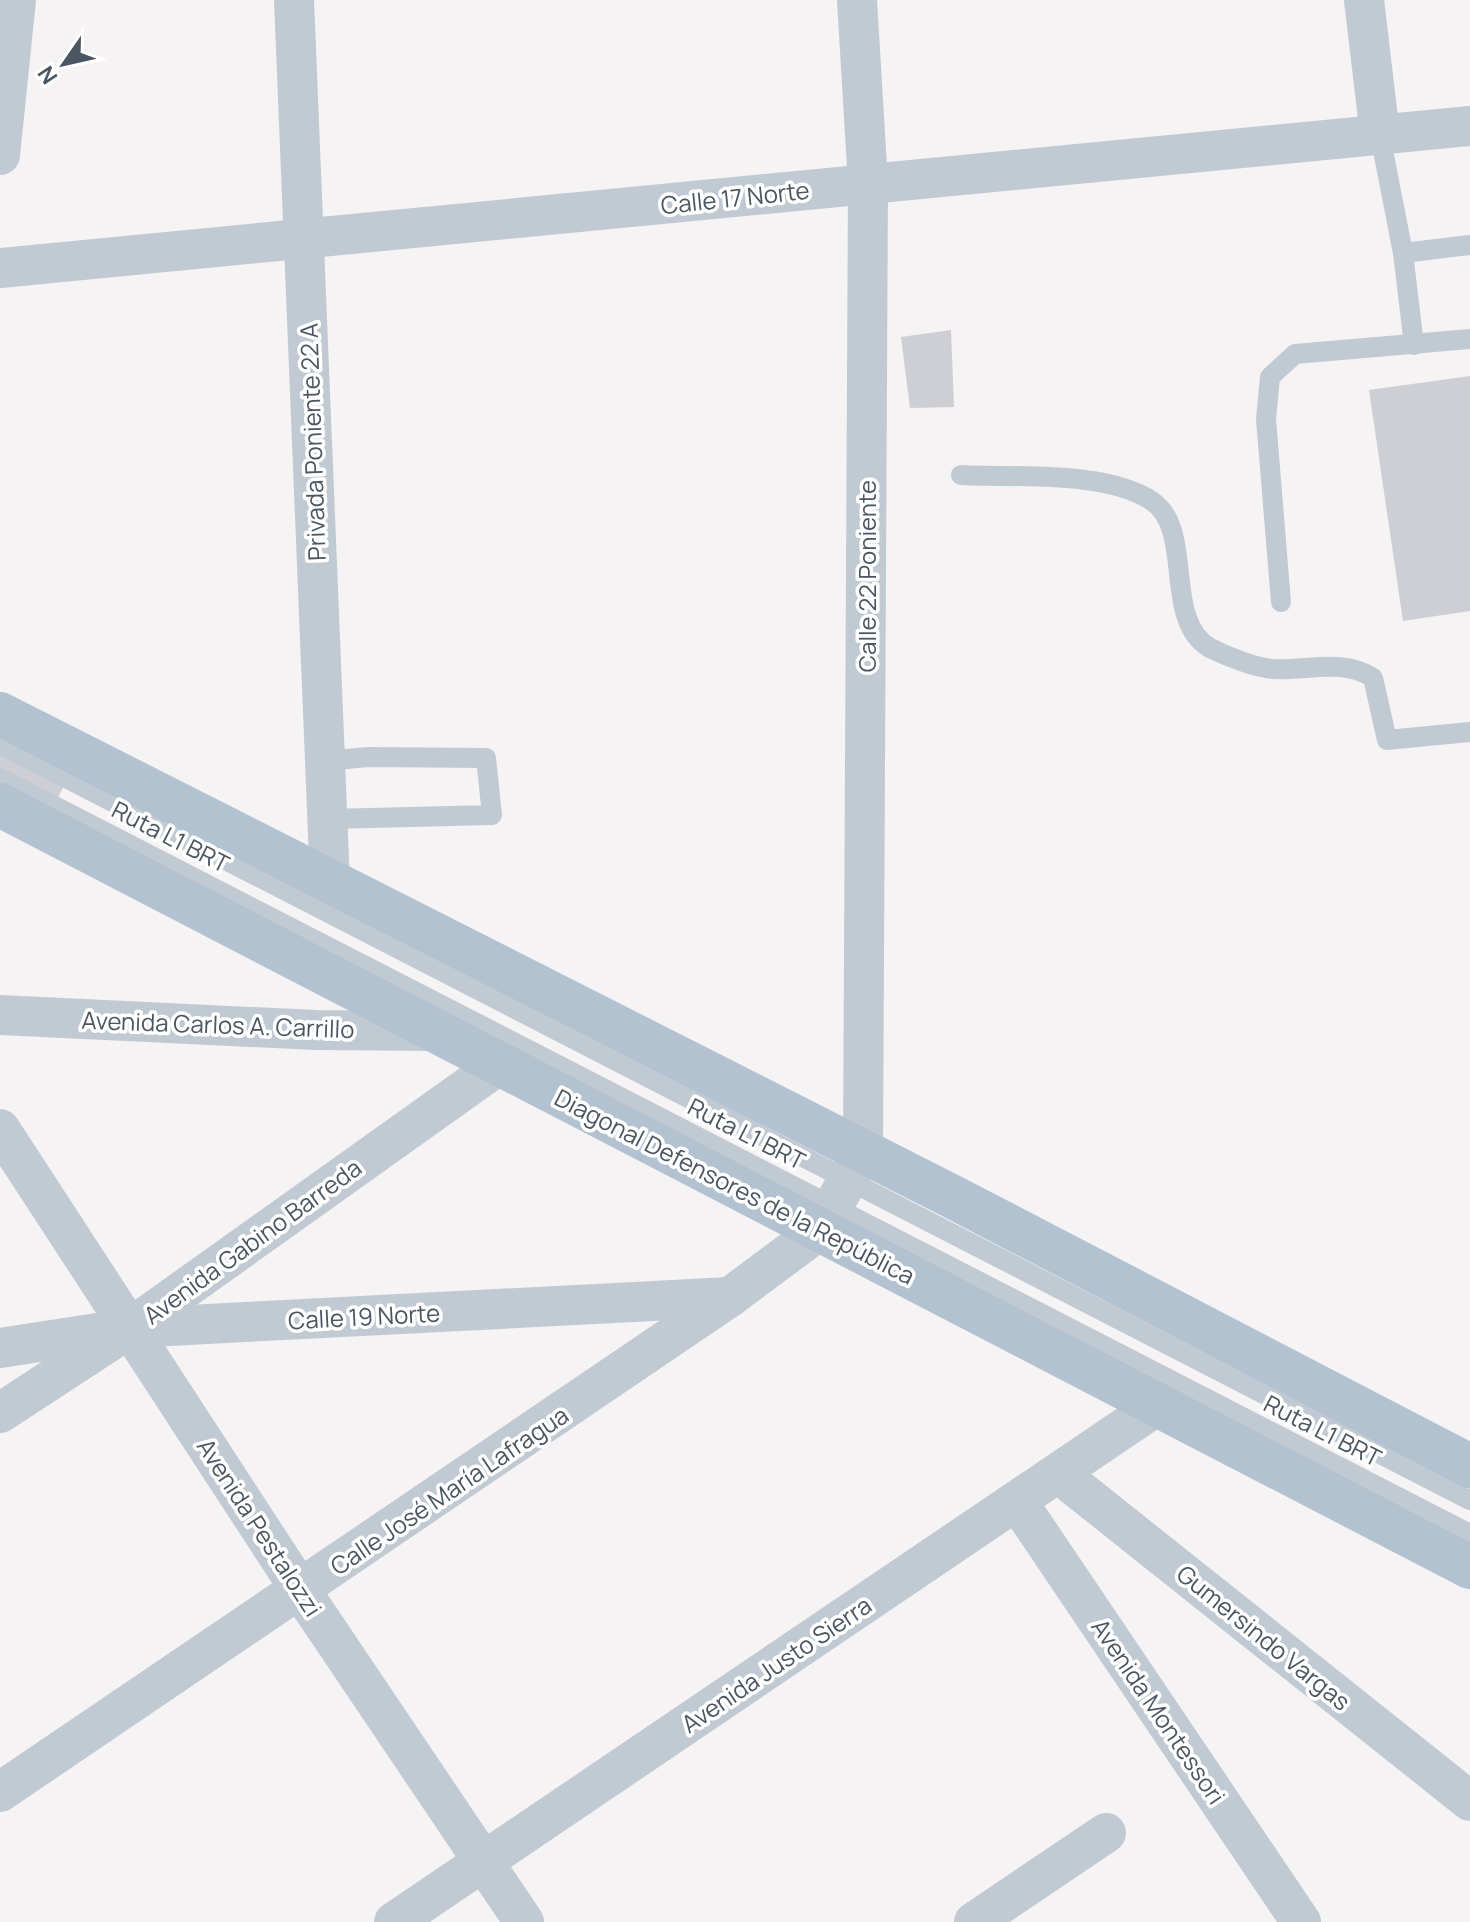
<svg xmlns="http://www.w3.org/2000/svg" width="1470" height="1922" font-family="Manrope,sans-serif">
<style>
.building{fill:#cdcfd5}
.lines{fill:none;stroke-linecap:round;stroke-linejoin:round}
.service{stroke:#c1cad2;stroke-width:20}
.minor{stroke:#c1cad2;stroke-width:40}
.primary{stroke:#b3c2d1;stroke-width:44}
.labels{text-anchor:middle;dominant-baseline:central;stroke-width:7;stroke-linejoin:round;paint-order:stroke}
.street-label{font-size:24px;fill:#4a5661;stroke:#fff}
</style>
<rect width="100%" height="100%" fill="#f5f3f3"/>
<!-- building -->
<g class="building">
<path d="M951 330 954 407 910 408 901 337Z"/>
<path d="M1470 376V611L1403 621 1369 390Z"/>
<path d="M0 750 65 784 55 803 0 773Z"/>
</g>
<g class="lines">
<!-- service -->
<g class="service">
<path d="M1380 135 1403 253 1414 345"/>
<path d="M1403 253 1470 245"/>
<path d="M961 475C1016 478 1105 470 1152 501 1195 530 1162 620 1210 648 1226 656 1256 668 1273 669 1307 671 1344 658 1373 678L1387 740 1470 732"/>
<path d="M1281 602 1266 419 1270 377 1295 354 1470 339"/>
<path d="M0 744 1470 1500"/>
<path d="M325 761 368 757 486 758 492 815 328 819"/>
<path d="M0 778 1470 1534"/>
</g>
<!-- minor -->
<g class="minor">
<path d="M294 0 330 884"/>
<path d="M1364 0 1380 135"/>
<path d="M0 155 16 0"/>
<path d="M0 268 1470 126"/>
<path d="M0 1015 316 1030 436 1031"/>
<path d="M0 1129 301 1591 524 1922"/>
<path d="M0 1348 130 1328 730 1297"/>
<path d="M0 1413 130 1328 500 1064"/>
<path d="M1058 1473 1470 1801"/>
<path d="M1017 1501 1301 1922"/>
<path d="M0 1792 730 1297 820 1230 863 1152 868 184 857 0"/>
<path d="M394 1922 1158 1405"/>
<path d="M974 1922 1106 1833"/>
</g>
<!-- primary -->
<g class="primary">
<path d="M0 714 951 1196 1470 1466"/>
<path d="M0 805 1470 1567"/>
</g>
</g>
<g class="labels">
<!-- street labels -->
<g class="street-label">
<text transform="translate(735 197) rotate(-6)">Calle 17 Norte</text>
<text transform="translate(312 442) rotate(-92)">Privada Poniente 22 A</text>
<text transform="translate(866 576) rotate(-90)">Calle 22 Poniente</text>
<text transform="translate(171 836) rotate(27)">Ruta L1 BRT</text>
<text transform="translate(218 1024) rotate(2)">Avenida Carlos A. Carrillo</text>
<text transform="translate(747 1133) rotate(27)">Ruta L1 BRT</text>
<text transform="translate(735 1186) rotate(27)">Diagonal Defensores de la República</text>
<text transform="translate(252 1241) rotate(-36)">Avenida Gabino Barreda</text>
<text transform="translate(364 1316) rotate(-3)">Calle 19 Norte</text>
<text transform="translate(1323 1430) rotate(27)">Ruta L1 BRT</text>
<text transform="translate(449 1490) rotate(-34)">Calle José María Lafragua</text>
<text transform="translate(260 1527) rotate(57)">Avenida Pestalozzi</text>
<text transform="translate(1264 1637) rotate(39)">Gumersindo Vargas</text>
<text transform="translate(776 1664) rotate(-34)">Avenida Justo Sierra</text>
<text transform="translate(1159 1711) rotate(56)">Avenida Montessori</text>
</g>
</g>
<!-- north arrow -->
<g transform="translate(64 64) rotate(236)" stroke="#ffffff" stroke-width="6" paint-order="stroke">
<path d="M0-6L14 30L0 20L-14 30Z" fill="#4a5661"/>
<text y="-12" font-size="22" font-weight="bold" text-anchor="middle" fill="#4a5661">N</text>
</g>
</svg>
